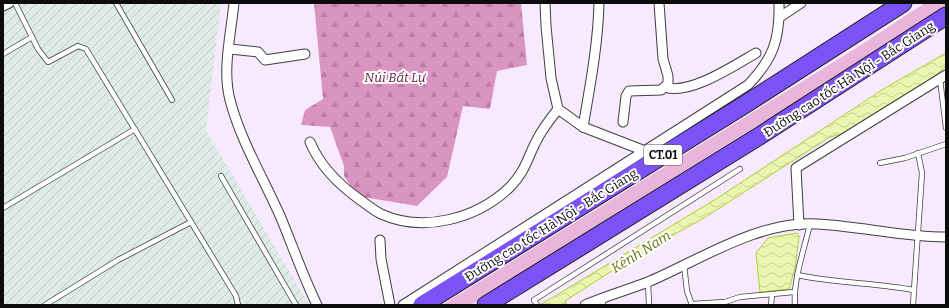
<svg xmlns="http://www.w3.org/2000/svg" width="949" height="308" font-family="Bitter,serif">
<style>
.industrial{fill:url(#industrial-furrows)}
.grass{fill:#e9b5db}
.forest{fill:url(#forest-firs)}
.water{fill:url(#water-waves);stroke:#b1ce36}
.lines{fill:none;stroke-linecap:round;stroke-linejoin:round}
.canal{stroke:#eaf6af;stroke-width:9}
.service-casing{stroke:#3f3f3f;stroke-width:6}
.minor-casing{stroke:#3f3f3f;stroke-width:11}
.motorway-casing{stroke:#1d1d1d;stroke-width:19}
.service{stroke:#fff;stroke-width:4.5}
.minor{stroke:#fff;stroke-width:9}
.motorway{stroke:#7b52f5;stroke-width:17}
.labels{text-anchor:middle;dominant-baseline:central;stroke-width:4;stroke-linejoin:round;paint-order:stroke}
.shield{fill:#fff;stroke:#555;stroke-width:1}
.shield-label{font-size:12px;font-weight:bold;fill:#0c0c0c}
.park-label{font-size:13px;font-style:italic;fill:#631c3a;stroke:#fff}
.street-label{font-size:13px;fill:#0c0c0c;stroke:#fff}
.water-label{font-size:14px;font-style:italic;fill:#637a14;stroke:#fff}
</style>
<defs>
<pattern id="industrial-furrows" width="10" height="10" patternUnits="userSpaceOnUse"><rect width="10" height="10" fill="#dfebe7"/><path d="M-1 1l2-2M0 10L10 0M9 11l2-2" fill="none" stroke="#bec8c5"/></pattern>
<pattern id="forest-firs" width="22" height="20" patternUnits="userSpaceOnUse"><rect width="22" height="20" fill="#da94c2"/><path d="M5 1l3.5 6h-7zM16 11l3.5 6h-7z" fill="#ba7ea6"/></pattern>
<pattern id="water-waves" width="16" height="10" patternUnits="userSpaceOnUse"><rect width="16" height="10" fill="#eaf6af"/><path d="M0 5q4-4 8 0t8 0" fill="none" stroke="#c8d295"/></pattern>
</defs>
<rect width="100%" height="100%" fill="#f7eaff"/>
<!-- industrial -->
<path class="industrial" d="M3 3H221L206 130 309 305H3Z"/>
<!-- grass -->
<path class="grass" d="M925 3H946V7L855 66 729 143 471 305H442L853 50Z"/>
<!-- forest -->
<path class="forest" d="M314 3H521L527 65 497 71 490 109 463 106 447 177 417 206 357 196 344 176V166L330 127 301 125 305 110 323 99Z"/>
<!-- water -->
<g class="water">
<path d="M946 53V66L935 76 846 134H842L830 137 704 218 635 256 565 301 567 305H540L716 199 885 88Z"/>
<path d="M797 233 799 236 795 268 789 289 760 292 756 253 768 238Z"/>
</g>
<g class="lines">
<!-- canal -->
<path class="canal" d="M615 268 648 248"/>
<defs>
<g id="service">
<path d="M15 3 38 49 48 62 78 46 86 49 236 296 238 305"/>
<path d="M116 3 172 100"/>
<path d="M3 54 32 37"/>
<path d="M940 79 946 128"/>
<path d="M880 163 905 158 946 144"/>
<path d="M221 176 296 305"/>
<path d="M3 208 135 129"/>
<path d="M684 265 687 291 692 305"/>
<path d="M797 275C836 283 875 283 914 290"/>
<path d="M648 282 649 305"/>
<path d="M692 304 725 302 740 297 794 292"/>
<path d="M45 305 118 260 191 222"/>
<path d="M537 305 534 300 740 169"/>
<path d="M603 305V297"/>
<path d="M771 305 772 295"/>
<path d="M795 305C793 280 804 250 810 224"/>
<path d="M913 305 922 173 918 153"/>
</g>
<g id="minor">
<path d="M234 3C231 34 222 70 230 100 241 142 264 179 281 218 293 247 303 276 317 305"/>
<path d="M545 3 546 26 551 78 558 109 583 127 645 151"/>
<path d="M3 6 9 3"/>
<path d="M780 17 801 3"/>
<path d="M230 49 258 52 265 60 305 54"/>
<path d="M665 87C689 96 735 65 756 53"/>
<path d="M623 122 626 96 629 91 661 90 668 84V76L663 59 659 3"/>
<path d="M583 127C590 86 598 45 599 3"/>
<path d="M310 142C320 166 338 184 359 199 366 204 373 210 381 214 423 233 476 219 509 188 527 170 527 157 539 136 544 127 551 118 558 109"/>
<path d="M799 225 796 168 946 75"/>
<path d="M380 240 381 259 390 305"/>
<path d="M403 305 748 85C773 59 780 40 779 3"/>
<path d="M585 305C606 296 627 290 648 282 700 260 757 221 816 224 860 226 902 237 946 237"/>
</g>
<g id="motorway">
<path d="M422 305 744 105 903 3"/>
<path d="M486 305 761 135 946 16"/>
</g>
</defs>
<!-- service casing -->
<use href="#service" class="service-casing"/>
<!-- minor casing -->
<use href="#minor" class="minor-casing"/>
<!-- motorway casing -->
<use href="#motorway" class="motorway-casing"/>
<!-- service -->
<use href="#service" class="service"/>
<!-- minor -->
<use href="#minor" class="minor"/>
<!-- motorway -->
<use href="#motorway" class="motorway"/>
</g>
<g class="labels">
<!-- shield labels -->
<rect class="shield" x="644" y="145" width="38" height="20" rx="3"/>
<g class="shield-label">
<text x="663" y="155">CT.01</text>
</g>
<!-- park labels -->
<g class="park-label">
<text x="395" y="77">Núi Bất Lự</text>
</g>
<!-- street labels -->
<g class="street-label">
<text transform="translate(849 79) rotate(-33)">Đường cao tốc Hà Nội - Bắc Giang</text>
<text transform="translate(551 225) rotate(-32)">Đường cao tốc Hà Nội - Bắc Giang</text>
</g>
<!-- water labels -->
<g class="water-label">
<text transform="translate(641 252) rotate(-32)">Kênh Nam</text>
</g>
</g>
<!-- border -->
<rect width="949" height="308" fill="none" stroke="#0c0c0c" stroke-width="8"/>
</svg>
